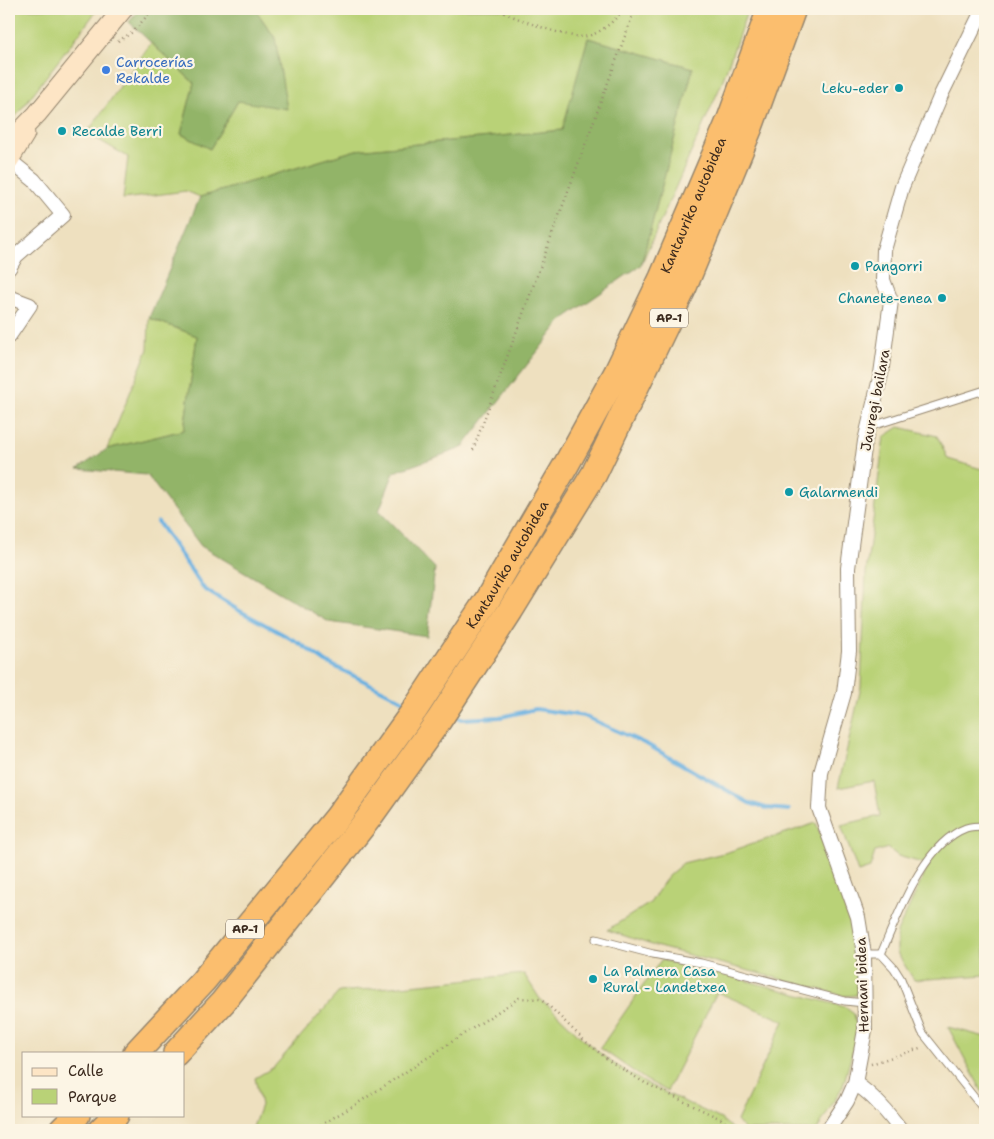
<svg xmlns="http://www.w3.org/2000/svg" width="994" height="1139" font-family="'Shantell Sans',sans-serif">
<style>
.green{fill:#b9d277;stroke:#7a7e4a}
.forest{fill:#92b468;stroke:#666f43}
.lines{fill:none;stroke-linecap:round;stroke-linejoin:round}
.stream{stroke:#6ab1e1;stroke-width:4}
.lane-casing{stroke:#94856e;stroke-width:9}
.street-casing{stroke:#94856e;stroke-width:16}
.secondary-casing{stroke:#94856e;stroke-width:21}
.highway-casing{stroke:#94856e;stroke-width:28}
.path{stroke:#94856e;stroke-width:2.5;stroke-dasharray:1 4;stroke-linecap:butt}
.lane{stroke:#fff;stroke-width:7}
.street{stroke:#fff;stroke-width:14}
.secondary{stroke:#fde5c5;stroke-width:19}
.highway{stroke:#fbbe6e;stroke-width:25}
.shop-dot{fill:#3f7fe0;stroke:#fcf5e5;stroke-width:2}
.culture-dot{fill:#0f9aa8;stroke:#fcf5e5;stroke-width:2}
.labels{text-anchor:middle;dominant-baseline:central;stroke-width:4.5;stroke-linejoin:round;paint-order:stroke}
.shield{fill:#fcf5e5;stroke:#75675a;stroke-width:1}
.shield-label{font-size:12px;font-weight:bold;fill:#3b2a1e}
.shop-label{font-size:14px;fill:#366cbe;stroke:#fcf5e5;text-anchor:start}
.culture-label{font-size:14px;fill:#0d838f;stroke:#fcf5e5;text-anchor:start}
.street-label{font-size:14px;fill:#3b2a1e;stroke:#fcf5e5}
</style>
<rect width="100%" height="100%" fill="#fcf5e5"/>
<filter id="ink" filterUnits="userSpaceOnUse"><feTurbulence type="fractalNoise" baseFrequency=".02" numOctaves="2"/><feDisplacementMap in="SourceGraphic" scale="10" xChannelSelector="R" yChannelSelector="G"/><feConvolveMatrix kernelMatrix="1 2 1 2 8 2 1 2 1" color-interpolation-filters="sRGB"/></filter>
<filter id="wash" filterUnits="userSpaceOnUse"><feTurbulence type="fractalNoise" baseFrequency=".0096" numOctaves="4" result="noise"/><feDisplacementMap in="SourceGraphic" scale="20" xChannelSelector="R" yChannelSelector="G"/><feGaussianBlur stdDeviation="1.12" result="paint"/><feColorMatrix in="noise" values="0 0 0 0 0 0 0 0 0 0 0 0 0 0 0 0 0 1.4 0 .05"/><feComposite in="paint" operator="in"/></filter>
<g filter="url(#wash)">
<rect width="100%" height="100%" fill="#eee0bf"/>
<!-- green -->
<g class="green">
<path d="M9 9H98L9 125Z"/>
<path d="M255 9H748L721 85 641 265 693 68 588 38 563 130 356 150 200 197 186 191 123 199 128 157 87 133 151 43 194 83 181 134 210 149 275 38Z"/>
<path d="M149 318 197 336 184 430 107 449 148 349Z"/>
<path d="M899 427 937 436 948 459 985 470V975L914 980 897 953V932L929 865 898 856 888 848 875 852 870 868 858 872 841 825 880 816 874 781 838 788 861 687 866 573 884 437Z"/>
<path d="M816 823 853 920 857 974V995L845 996 655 946 607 930 650 903 668 876 683 863 728 852Z"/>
<path d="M661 960 699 968 845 1007 854 1014 858 1032 843 1086 817 1130H745L737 1121 784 1021 717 992 667 1091 646 1080 600 1048Z"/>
<path d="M524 974 540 999 550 1007 585 1041 611 1062 645 1083 721 1119 734 1130H252L261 1105 255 1078 274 1067 339 992Z"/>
<path d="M948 1027 985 1037V1097Z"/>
</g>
<!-- forest -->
<g class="forest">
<path d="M140 9H255L275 38 287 109 238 101 210 149 181 134 194 83 129 22Z"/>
<path d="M588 38 693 68 641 265 563 319 462 448 394 472 379 511 435 568 427 636 329 622 201 546 147 475 78 469 107 449 184 430 197 336 149 318 200 197 356 150 562 130Z"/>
</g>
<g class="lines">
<!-- stream -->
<g class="stream">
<path d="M158 522 204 589 238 610 299 643 326 662 408 703"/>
<path d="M451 716 462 719 501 717 536 709 584 716 648 745 749 803 766 808 789 810"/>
</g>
</g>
</g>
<g filter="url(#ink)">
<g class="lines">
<defs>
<g id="lane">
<path d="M869 427 985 390"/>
<path d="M596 939 653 954 701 963 845 1001 864 1003"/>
<path d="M864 954H881L894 968 901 979 922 1032 985 1111"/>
<path d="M881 954C898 915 923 844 966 828 972 826 979 826 985 826"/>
</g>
<g id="street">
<path d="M9 160 34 180 63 215 16 256 9 268"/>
<path d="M9 297 30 305 9 336"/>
<path d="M855 1083C874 1096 887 1112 901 1130"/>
<path d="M828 1130 847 1101 855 1083 865 1030 864 954 858 917 819 808 821 773 844 693 849 651 848 568 865 441 881 374 891 301 883 280 884 250 902 187 941 95 983 9"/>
</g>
<g id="secondary">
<path d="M9 143 37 114 123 9"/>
<path d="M9 160 25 134"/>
</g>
<g id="highway">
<path id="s1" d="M136 1053 203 981 337 818 414 711 486 602 566 465 617 372 662 278 730 119 770 9"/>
<path d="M176 1053 223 1002 368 819 439 720 510 611 594 474 684 287 750 127 793 9"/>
<path d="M62 1130 77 1115"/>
<path d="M101 1130 116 1115"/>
</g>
</defs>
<!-- lane casing -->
<use href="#lane" class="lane-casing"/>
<!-- street casing -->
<use href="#street" class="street-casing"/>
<!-- secondary casing -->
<use href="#secondary" class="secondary-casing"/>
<!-- highway casing -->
<use href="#highway" class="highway-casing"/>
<!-- path -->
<g class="path">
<path d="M495 9C512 16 570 41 587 36 602 33 615 20 624 9"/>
<path d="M118 41 133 32 153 9"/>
<path d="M473 450 635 9"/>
<path d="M871 1064 923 1047"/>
<path d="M312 1130 355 1105 519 998 540 999 550 1007 585 1041 611 1062 645 1083 721 1119 734 1130"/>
</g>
<!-- lane -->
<use href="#lane" class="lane"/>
<!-- street -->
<use href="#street" class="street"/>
<!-- secondary -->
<use href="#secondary" class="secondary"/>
<!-- highway -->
<use href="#highway" class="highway"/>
</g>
</g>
<!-- markers -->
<circle class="shop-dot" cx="106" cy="70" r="5"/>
<g class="culture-dot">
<circle cx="899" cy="88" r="5"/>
<circle cx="62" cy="131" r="5"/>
<circle cx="855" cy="266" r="5"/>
<circle cx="942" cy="298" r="5"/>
<circle cx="789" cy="492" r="5"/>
<circle cx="593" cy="979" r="5"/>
</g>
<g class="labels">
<!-- shield labels -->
<g class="shield">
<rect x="650" y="308.5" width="38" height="19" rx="4"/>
<rect x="226" y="919.5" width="38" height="19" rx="4"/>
</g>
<g class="shield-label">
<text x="669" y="318">AP-1</text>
<text x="245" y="929">AP-1</text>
</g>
<!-- shop labels -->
<g class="shop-label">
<text x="116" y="62">Carrocerías<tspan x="116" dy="16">Rekalde</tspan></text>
</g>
<!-- culture labels -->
<g class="culture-label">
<text x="889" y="88" text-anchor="end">Leku-eder</text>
<text x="72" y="131">Recalde Berri</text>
<text x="865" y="266">Pangorri</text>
<text x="932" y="298" text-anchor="end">Chanete-enea</text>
<text x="799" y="492">Galarmendi</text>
<text x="603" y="971">La Palmera Casa<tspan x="603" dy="16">Rural - Landetxea</tspan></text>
</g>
<!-- street labels -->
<g class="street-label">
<text stroke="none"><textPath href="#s1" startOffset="1020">Kantauriko autobidea</textPath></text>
<text transform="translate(875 400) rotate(-79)">Jauregi bailara</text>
<text stroke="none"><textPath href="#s1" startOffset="615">Kantauriko autobidea</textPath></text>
<text transform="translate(862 985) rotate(-92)">Hernani bidea</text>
</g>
</g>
<!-- margin -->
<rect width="994" height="1139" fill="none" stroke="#fcf5e5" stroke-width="30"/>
<!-- legend -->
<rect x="22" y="1052" width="162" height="65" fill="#fcf5e5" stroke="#afa495"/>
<rect x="32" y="1068" width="25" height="8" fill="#fde5c5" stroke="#afa495"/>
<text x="68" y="1076" font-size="15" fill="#3b2a1e">Calle</text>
<rect x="32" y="1089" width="25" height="15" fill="#b9d277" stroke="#afa495"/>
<text x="68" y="1102" font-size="15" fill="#3b2a1e">Parque</text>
</svg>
